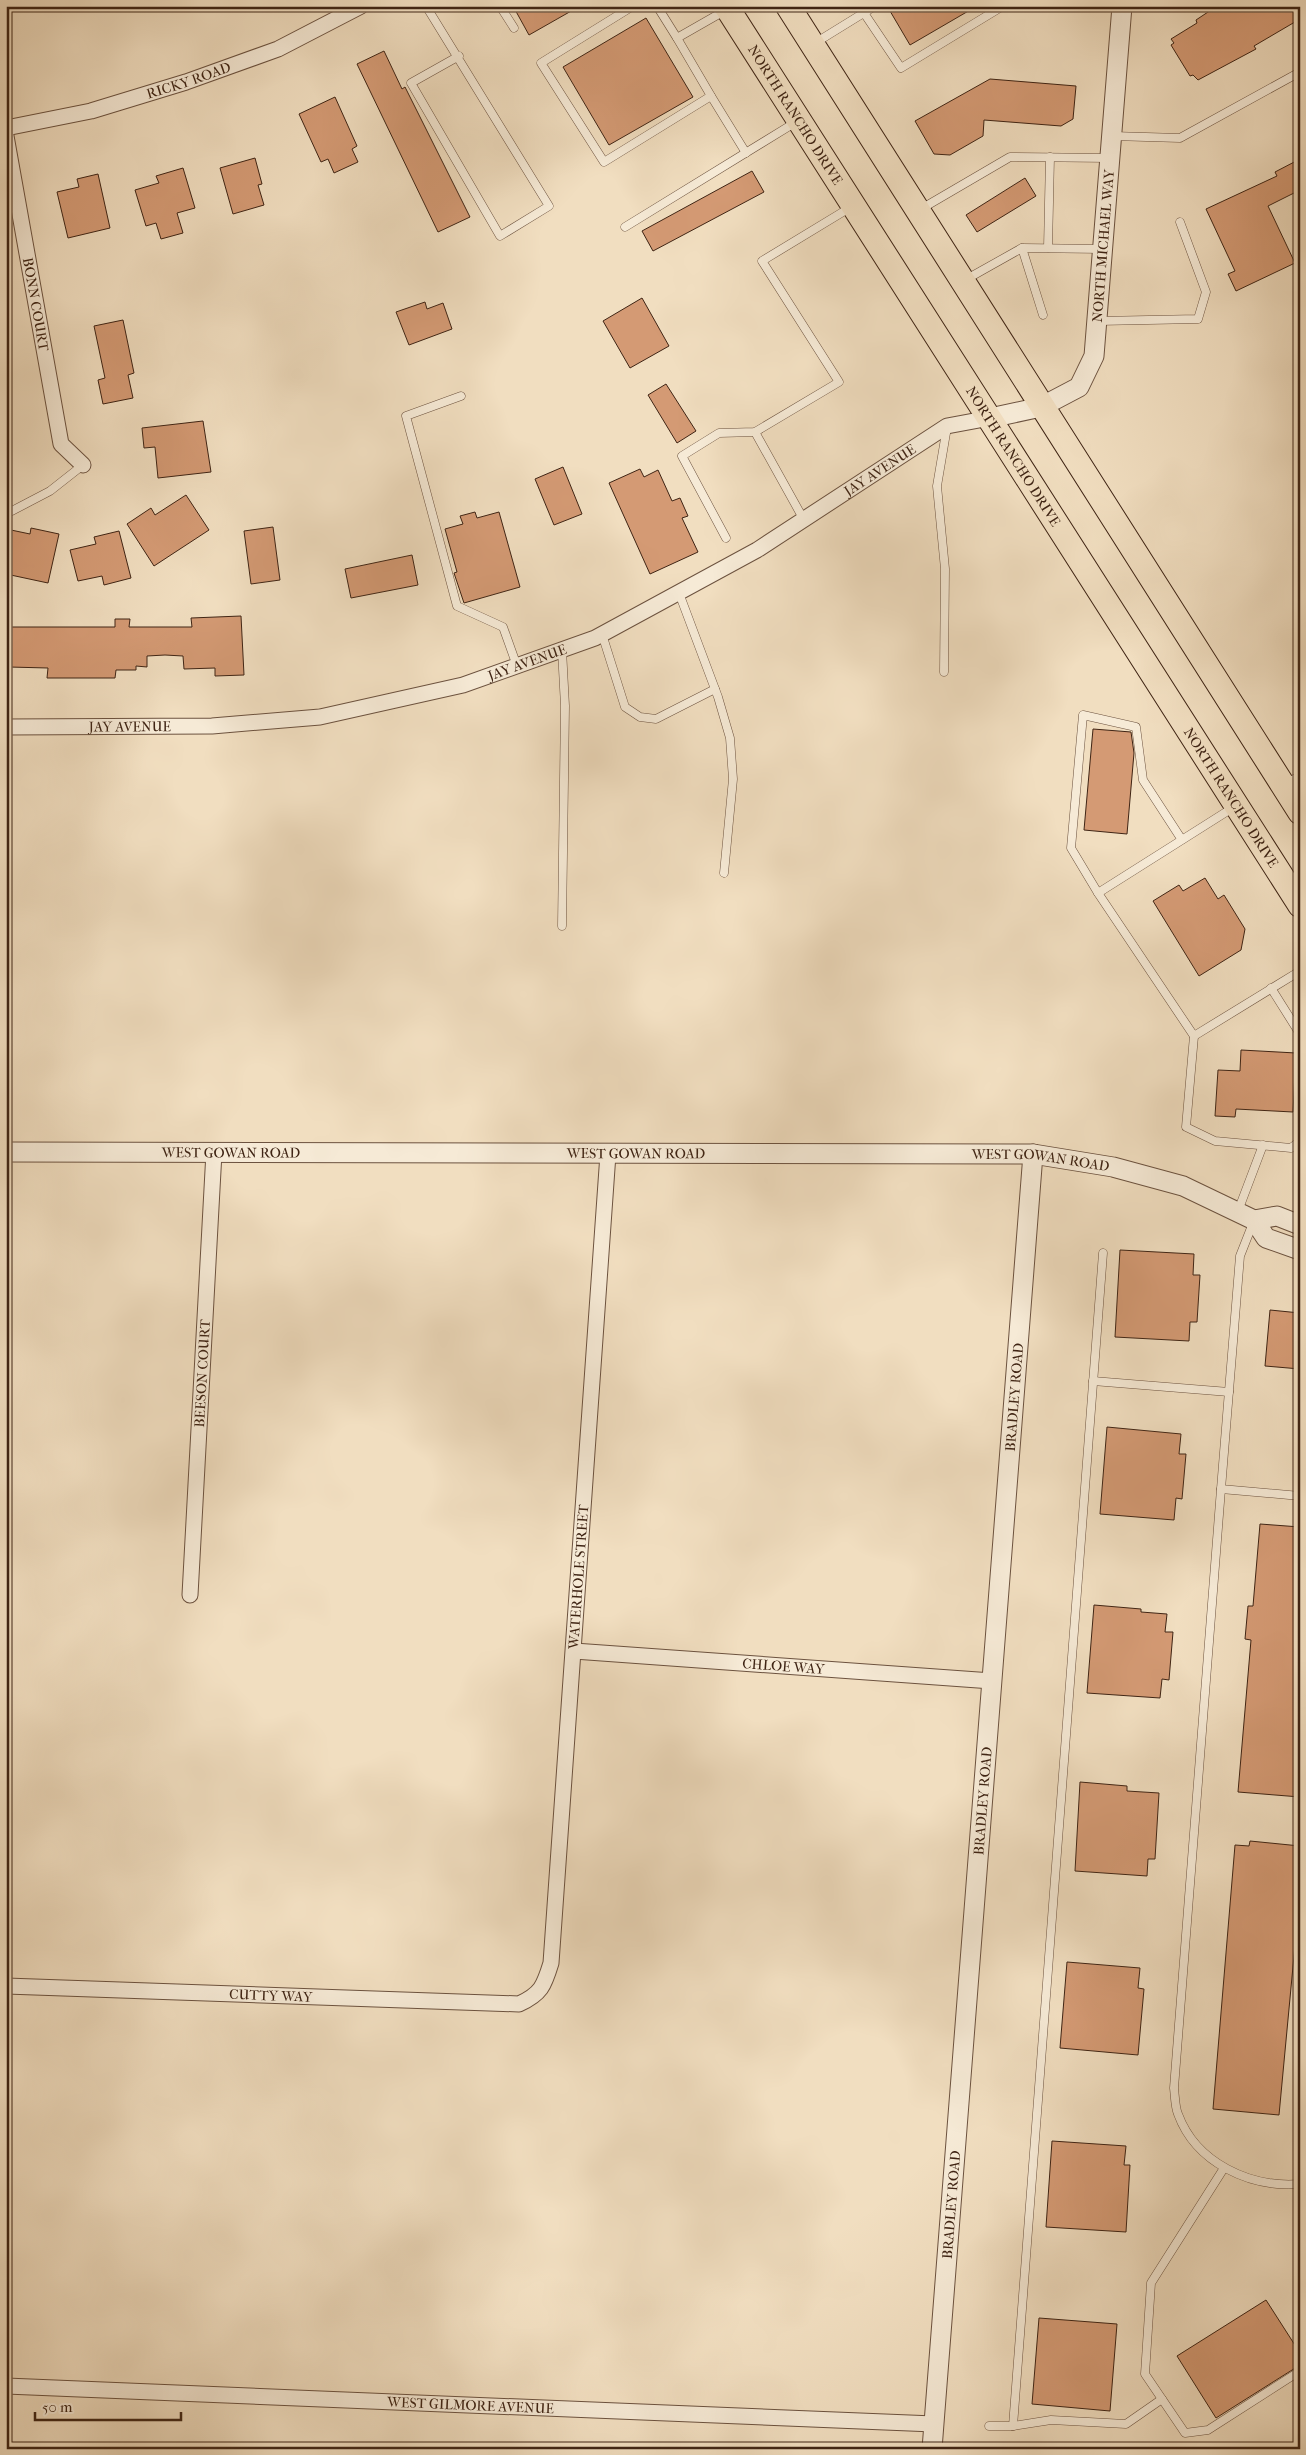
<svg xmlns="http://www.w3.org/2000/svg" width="1306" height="2455" font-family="'IM FELL French Canon',serif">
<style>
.building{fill:#d49a74;stroke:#3f2414}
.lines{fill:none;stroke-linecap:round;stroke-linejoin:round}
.service-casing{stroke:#6c523f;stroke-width:9}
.minor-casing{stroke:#6c523f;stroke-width:17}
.tertiary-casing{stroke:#6c523f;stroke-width:21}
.primary-casing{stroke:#3f2414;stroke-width:26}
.service{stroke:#f6ead6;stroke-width:8}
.minor{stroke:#f6ead6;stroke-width:15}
.tertiary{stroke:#f6ead6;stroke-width:19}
.primary{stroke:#f1dec0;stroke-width:24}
.labels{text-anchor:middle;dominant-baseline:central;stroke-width:4;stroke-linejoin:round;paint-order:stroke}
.street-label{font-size:14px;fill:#3f2414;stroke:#f6ead6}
</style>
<rect width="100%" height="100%" fill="#f1dec0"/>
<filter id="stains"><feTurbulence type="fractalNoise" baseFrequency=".004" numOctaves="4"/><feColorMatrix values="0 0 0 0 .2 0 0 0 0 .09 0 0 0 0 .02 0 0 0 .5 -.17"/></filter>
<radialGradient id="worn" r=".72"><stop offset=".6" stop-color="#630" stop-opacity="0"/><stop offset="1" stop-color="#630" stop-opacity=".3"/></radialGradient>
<!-- building -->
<g class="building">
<path d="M513 6H580L529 35Z"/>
<path d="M899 6H977L910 45 890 11Z"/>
<path d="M1217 6H1300V19L1254 46 1256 49 1198 80 1193 75 1190 76 1171 45 1174 43 1171 39 1197 23 1196 20Z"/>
<path d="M646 18 693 97 609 145 563 67Z"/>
<path d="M384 51 402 89 405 87 470 217 438 232 357 64Z"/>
<path d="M990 79 1076 86 1073 119 1061 126 984 120 983 136 950 155 934 154 915 121Z"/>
<path d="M335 97 357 146 352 149 358 162 334 173 328 159 321 162 299 114Z"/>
<path d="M255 158 262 184 258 185 264 205 233 214 220 168Z"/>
<path d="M1300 159V190L1268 206 1295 263 1236 291 1228 274 1235 271 1206 209 1277 176 1275 172Z"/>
<path d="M183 168 195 208 177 213 183 233 161 239 156 223 146 226 135 190 159 183 156 176Z"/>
<path d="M752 171 764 192 653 251 642 231Z"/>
<path d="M98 174 110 228 68 238 57 192 79 187 77 179Z"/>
<path d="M1025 178 1036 196 977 232 966 215Z"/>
<path d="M642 298 669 346 630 368 603 321Z"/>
<path d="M425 302 427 309 443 303 452 329 409 345 396 312Z"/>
<path d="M123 320 134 373 128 375 133 398 103 404 98 380 105 378 94 326Z"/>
<path d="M666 384 696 431 677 443 648 395Z"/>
<path d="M203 421 211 472 158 478 155 447 144 448 142 428Z"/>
<path d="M563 467 582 514 554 525 535 479Z"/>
<path d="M640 469 644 477 658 470 672 501 680 498 688 516 682 518 698 552 650 574 609 483Z"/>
<path d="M186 495 209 530 154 566 127 524 151 508 155 515Z"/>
<path d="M475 512 477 518 499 512 520 587 464 603 454 573 457 572 445 529 463 524 460 516Z"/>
<path d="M273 527 280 580 251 584 244 531Z"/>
<path d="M31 528 59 534 48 583 6 574V536H9L11 530 30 534Z"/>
<path d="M119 531 131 578 104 585 102 576 78 581 70 550 96 544 94 537Z"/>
<path d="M412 555 418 585 351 598 345 569Z"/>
<path d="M241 616 244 675 215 676V668L184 669 183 656 165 655 147 656V667L136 666V670H116L115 678H47L48 668 9 667V653H6V627H115V619H130L129 627H192L191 618Z"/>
<path d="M1093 729 1131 732 1134 753 1127 834 1084 830Z"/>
<path d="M1205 878 1218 899 1224 895 1245 929 1241 950 1199 976 1153 901 1179 885 1183 891Z"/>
<path d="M1241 1050 1296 1053 1293 1112 1236 1109 1235 1117 1215 1116 1218 1070 1240 1071Z"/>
<path d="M1120 1250 1194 1254 1193 1275H1200L1197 1322H1190L1189 1341 1115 1337Z"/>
<path d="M1270 1310 1300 1313V1369L1265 1366Z"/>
<path d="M1107 1427 1181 1434 1179 1454H1186L1182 1499 1176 1498 1174 1520 1100 1514Z"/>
<path d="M1260 1524 1300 1527V1797L1238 1792 1251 1640 1245 1639 1248 1606H1253Z"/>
<path d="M1094 1605 1141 1609V1612L1167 1614 1165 1632H1173L1169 1680 1162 1679 1160 1698 1087 1693Z"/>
<path d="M1080 1782 1127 1786V1791L1159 1793 1155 1859H1148L1147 1876 1075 1871Z"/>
<path d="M1250 1841 1300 1846V1892L1279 2115 1213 2109 1235 1845 1249 1846Z"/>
<path d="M1067 1962 1140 1968 1138 1988 1144 1989 1138 2055 1060 2048Z"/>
<path d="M1052 2141 1126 2146 1124 2165H1130L1126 2232 1046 2227Z"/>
<path d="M1266 2300 1300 2353V2365L1216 2418 1177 2356Z"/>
<path d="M1039 2318 1117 2324 1110 2411 1032 2404Z"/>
</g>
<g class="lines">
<defs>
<g id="service">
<path d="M426 6 549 206 500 236 411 83 459 56"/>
<path d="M500 6 514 28"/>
<path d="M633 6 541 63 604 162 711 96 746 153"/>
<path d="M657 6 677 38 726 10"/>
<path d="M864 13 901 68 1003 6"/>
<path d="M677 38 711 96"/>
<path d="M815 43 875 6"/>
<path d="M1112 136 1180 138 1300 72"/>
<path d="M921 209 1010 157 1110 158"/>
<path d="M625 227 796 122"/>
<path d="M1022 248 1103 249"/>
<path d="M1048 248 1050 157"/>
<path d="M965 280 1022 248 1043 315"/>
<path d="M1098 321 1198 319 1206 292 1180 222"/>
<path d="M461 396 406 416 457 606 503 627 517 666"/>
<path d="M755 432 804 520"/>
<path d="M6 514 50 491 83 465"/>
<path d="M726 538 682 456 719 433 755 432 839 382 762 261 851 207"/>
<path d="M679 593 718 697 730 738 733 779 724 873"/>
<path d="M602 634 625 707 640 717 656 719 715 689"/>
<path d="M944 672 945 569 937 486 947 427"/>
<path d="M1286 783 1300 776"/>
<path d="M1182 840 1143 780 1136 727 1083 715 1071 848 1098 893 1234 807"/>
<path d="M1098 893 1194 1036 1300 971"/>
<path d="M562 926 565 706 562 650"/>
<path d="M1271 988 1300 1034"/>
<path d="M1194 1036 1186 1127 1215 1141 1291 1148 1300 1141"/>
<path d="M1238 1211 1263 1145"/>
<path d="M1253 1223 1240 1256 1221 1489 1300 1496"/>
<path d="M1093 1381 1229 1392"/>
<path d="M1221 1489 1174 2088C1175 2096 1175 2107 1178 2114 1196 2163 1250 2188 1300 2184"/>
<path d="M1224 2168 1151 2283 1145 2374 1185 2433 1208 2430 1300 2371"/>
<path d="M989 2426H1013L1103 1253"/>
<path d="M1013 2426 1051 2420 1126 2424 1162 2399"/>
</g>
<g id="minor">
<path id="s1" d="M6 128 91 111 186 82 278 49 361 6"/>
<path id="s2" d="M6 136 61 444 83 465"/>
<path id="s3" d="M6 727 212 726 320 717 463 685 595 638 757 550 947 426 990 418"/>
<path id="s4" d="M190 1595 214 1152"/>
<path id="s5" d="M574 1651 992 1681"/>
<path id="s6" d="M6 1986 519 2004C541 1994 544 1986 551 1963L608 1154"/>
<path id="s7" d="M6 2386 934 2424"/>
</g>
<g id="tertiary">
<path id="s8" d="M990 418 1041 407 1079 387 1094 356 1122 6"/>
<path id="s9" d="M6 1152 1033 1154 1113 1167 1183 1186 1254 1220 1266 1238 1300 1250"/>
<path d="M1254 1220 1277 1216 1300 1225"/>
<path id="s10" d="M932 2449 1033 1154"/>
</g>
<g id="primary">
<path id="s11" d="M726 6 1300 905"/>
<path d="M788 6 1300 812"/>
</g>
</defs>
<!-- service casing -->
<use href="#service" class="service-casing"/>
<!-- minor casing -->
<use href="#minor" class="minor-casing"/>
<!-- tertiary casing -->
<use href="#tertiary" class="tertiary-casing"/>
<!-- primary casing -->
<use href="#primary" class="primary-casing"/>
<!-- service -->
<use href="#service" class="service"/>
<!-- minor -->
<use href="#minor" class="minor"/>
<!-- tertiary -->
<use href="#tertiary" class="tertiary"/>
<!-- primary -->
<use href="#primary" class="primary"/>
</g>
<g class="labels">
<!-- street labels -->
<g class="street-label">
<text stroke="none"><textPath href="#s1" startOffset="189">RICKY ROAD</textPath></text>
<text stroke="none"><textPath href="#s11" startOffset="129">NORTH RANCHO DRIVE</textPath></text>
<text stroke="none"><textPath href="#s8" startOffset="240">NORTH MICHAEL WAY</textPath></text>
<text stroke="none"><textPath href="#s2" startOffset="171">BONN COURT</textPath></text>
<text stroke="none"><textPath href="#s11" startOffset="534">NORTH RANCHO DRIVE</textPath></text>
<text stroke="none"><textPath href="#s3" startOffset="932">JAY AVENUE</textPath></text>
<text stroke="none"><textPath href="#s3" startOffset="529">JAY AVENUE</textPath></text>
<text stroke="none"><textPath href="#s3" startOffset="124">JAY AVENUE</textPath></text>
<text stroke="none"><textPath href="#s11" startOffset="939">NORTH RANCHO DRIVE</textPath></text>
<text stroke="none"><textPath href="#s9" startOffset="225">WEST GOWAN ROAD</textPath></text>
<text stroke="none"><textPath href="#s9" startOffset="630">WEST GOWAN ROAD</textPath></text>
<text stroke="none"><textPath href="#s9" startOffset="1035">WEST GOWAN ROAD</textPath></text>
<text stroke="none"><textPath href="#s4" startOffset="222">BEESON COURT</textPath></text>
<text stroke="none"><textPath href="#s10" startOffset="1055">BRADLEY ROAD</textPath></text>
<text stroke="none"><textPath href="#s6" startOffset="955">WATERHOLE STREET</textPath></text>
<text stroke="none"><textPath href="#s5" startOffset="210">CHLOE WAY</textPath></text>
<text stroke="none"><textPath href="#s10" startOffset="650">BRADLEY ROAD</textPath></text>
<text stroke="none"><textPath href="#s6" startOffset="265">CUTTY WAY</textPath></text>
<text stroke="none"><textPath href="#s10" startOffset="245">BRADLEY ROAD</textPath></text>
<text stroke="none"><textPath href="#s7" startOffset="465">WEST GILMORE AVENUE</textPath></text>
</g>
</g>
<!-- margin -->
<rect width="1306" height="2455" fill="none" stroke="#f1dec0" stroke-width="25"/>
<rect x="8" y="8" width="1291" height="2440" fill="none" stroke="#3f2414" stroke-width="2.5"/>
<rect x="12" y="12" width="1281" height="2430" fill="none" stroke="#3f2414"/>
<!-- scale -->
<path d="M35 2412v8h146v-8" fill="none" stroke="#3f2414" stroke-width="2.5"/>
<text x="42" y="2412" font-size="15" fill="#3f2414" stroke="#f6ead6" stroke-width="4" paint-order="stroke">50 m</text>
<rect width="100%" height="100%" filter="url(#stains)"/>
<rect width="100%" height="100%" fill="url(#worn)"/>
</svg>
